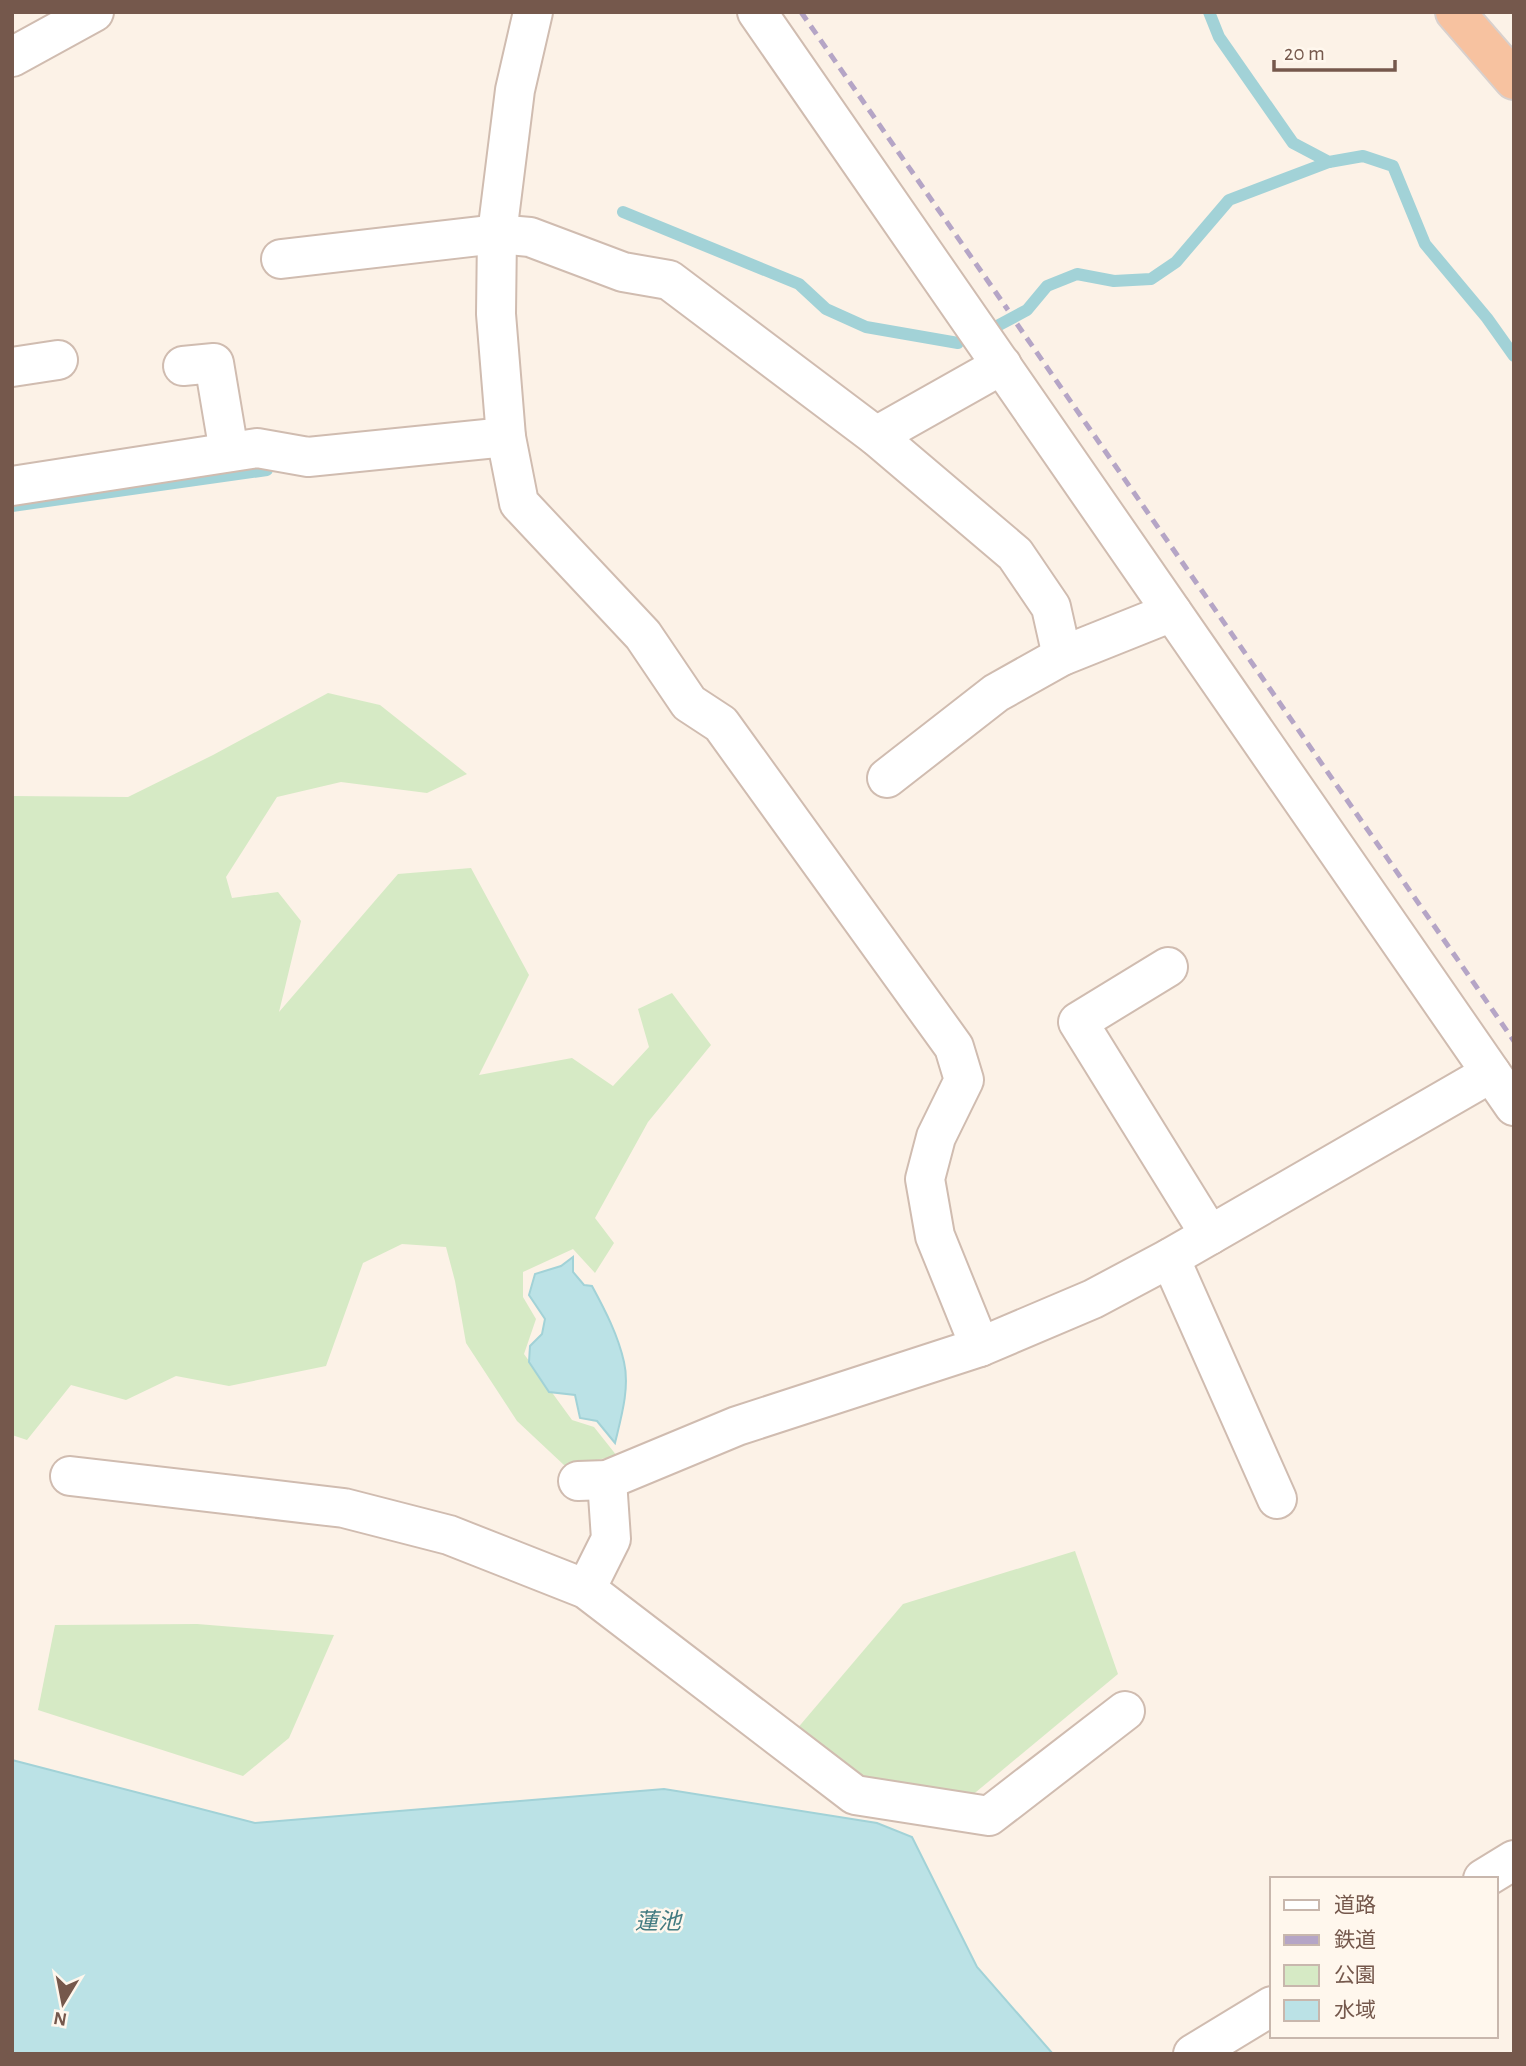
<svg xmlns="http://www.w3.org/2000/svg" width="1526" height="2066" font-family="'Alegreya Sans','Noto Sans JP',sans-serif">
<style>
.green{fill:#d6eac5}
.water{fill:#bbe2e6;stroke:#a2d2d7;stroke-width:2}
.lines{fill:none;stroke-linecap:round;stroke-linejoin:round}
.stream{stroke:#a2d2d7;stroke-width:12}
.minor-casing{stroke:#d0bcb0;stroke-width:42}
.tertiary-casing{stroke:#d0bcb0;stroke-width:42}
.trunk-casing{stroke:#d8d0cd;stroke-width:42}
.minor{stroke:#fff;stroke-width:38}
.tertiary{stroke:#fff;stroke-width:38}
.trunk{stroke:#f7c2a0;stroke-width:38}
.rail{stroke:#b5a5c6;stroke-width:5;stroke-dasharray:10 7;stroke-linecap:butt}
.labels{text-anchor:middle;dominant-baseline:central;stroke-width:5;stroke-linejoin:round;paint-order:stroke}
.water-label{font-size:23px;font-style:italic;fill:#437b81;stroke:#fff7ed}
</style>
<rect width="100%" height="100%" fill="#fcf2e7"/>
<!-- green -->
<g class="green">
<path d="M328 693 380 705 467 774 427 793 341 782 277 797 226 877 232 898 278 892 301 921 279 1012 398 874 471 868 529 975 479 1075 572 1058 613 1086 649 1047 638 1009 672 993 711 1045 648 1122 595 1218 614 1243 595 1273 573 1249 523 1272V1297L536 1319 524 1354 572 1420 594 1427 617 1456 565 1466 517 1421 466 1343 455 1281 446 1247 402 1244 363 1263 326 1366 229 1386 176 1376 126 1400 71 1385 27 1440 12 1435V796L128 797 213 755Z"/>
<path d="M1075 1551 1118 1674 970 1797 870 1784 796 1730 903 1604Z"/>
<path d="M197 1624 334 1635 289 1738 243 1776 38 1710 55 1625Z"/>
</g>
<!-- water -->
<g class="water">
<path d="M573 1257V1272L584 1285 592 1286C605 1310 618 1335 624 1362 630 1388 621 1418 615 1443L597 1421 580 1418 575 1395 549 1392 529 1362 530 1346 542 1334 545 1319 529 1295 535 1274 561 1266Z"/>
<path d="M12 1760 255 1823 664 1789 877 1823 912 1837 977 1967 1053 2054H12Z"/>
</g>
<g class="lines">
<!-- stream -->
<g class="stream">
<path d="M1209 12 1219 37 1293 143 1329 162 1363 156 1393 166 1425 244 1487 318 1514 356"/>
<path d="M623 212 799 284 826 309 866 327 958 343"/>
<path d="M999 325 1027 310 1047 286 1077 274 1114 281 1151 279 1176 262 1229 200 1329 162"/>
<path d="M12 506 267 470"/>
</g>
<defs>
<g id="minor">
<path d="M533 12 515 90 497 234 496 314 506 437 519 503 643 635 689 703 721 724 954 1047 964 1080 936 1137 925 1179 935 1236 980 1347"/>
<path d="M12 57 94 12"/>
<path d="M281 259 497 234 530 237 623 272 669 280 876 436 1015 554 1051 607 1062 656"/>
<path d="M183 366 214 363 229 452"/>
<path d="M12 367 58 360"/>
<path d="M876 436 1002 365"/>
<path d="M12 486 257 448 308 457 506 437"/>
<path d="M887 778 996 693 1062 656 1172 612"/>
<path d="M1168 967 1078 1022 1210 1235"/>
<path d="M1170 1258 1277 1499"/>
<path d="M70 1476 344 1508 449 1535 586 1589 855 1795 989 1816 1125 1711"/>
<path d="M578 1481 607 1480 737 1426 980 1347 1093 1299 1170 1258 1491 1073"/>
<path d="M586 1589 611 1539 607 1480"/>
<path d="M1483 1879 1514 1860"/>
<path d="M1193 2054 1272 2006"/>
</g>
<path id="tertiary" d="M757 12 1514 1106"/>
<path id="trunk" d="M1455 12 1514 80"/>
</defs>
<!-- minor casing -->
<use href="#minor" class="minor-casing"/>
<!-- tertiary casing -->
<use href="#tertiary" class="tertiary-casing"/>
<!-- trunk casing -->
<use href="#trunk" class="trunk-casing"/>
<!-- minor -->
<use href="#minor" class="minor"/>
<!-- tertiary -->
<use href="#tertiary" class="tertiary"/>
<!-- trunk -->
<use href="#trunk" class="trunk"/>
<!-- rail -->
<g class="rail">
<path d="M801 12 1008 310"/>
<path d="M1017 324 1514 1041"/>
</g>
</g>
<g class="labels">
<!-- water labels -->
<g class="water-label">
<text x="658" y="1922">蓮池</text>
</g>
</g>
<!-- border -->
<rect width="1526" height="2066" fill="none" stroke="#75584c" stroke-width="28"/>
<!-- legend -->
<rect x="1270" y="1877" width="228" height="161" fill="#fff7ed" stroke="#c8b7ad" stroke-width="2"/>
<rect x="1284" y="1900" width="35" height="10" fill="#ffffff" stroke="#c8b7ad" stroke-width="2"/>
<text x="1334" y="1912" font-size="21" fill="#75584c">道路</text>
<rect x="1284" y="1935" width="35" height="10" fill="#b5a5c6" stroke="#c8b7ad" stroke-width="2"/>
<text x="1334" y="1947" font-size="21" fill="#75584c">鉄道</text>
<rect x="1284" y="1965" width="35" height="21" fill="#d6eac5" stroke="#c8b7ad" stroke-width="2"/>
<text x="1334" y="1982" font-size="21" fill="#75584c">公園</text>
<rect x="1284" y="2000" width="35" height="21" fill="#bbe2e6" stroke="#c8b7ad" stroke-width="2"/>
<text x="1334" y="2017" font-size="21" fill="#75584c">水域</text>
<!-- north arrow -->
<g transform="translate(63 2003) rotate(190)" stroke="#fff7ed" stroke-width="5" paint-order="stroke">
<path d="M0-5L12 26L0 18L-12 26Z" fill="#75584c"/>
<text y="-10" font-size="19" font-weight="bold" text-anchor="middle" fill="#75584c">N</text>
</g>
<!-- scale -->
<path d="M1274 60v10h121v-10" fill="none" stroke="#75584c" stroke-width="3.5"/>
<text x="1284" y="60" font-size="21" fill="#75584c" stroke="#fff7ed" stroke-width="5" paint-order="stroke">20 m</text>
</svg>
